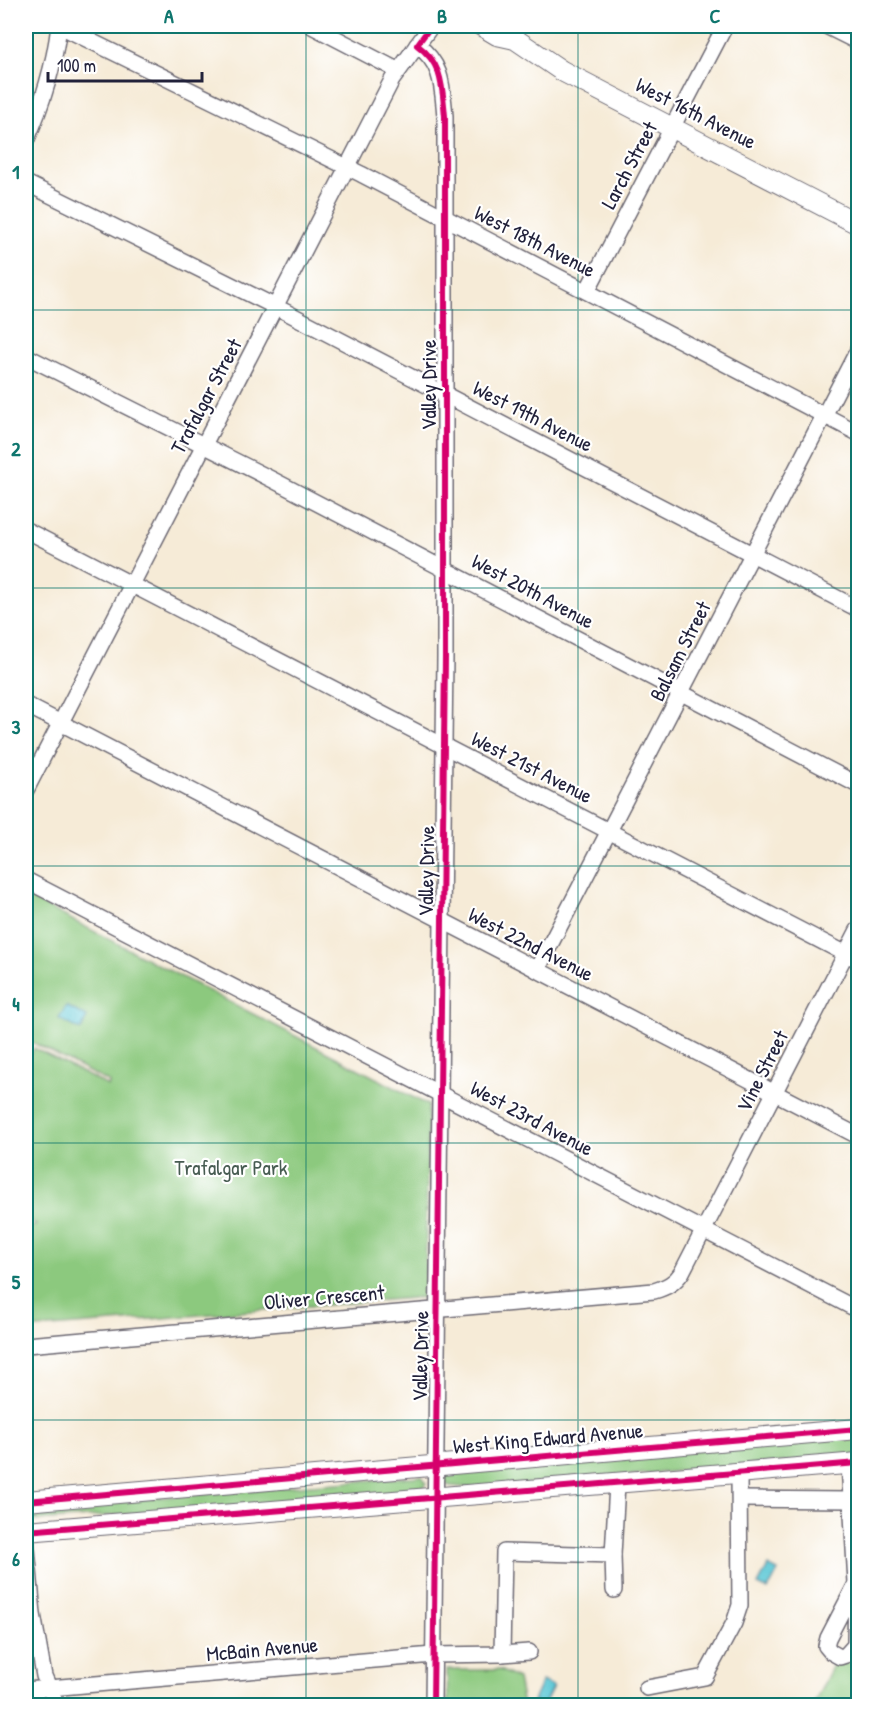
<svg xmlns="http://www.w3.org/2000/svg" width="884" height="1731" font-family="'Patrick Hand',sans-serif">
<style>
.green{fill:#8cc97e;stroke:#57765c;stroke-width:1.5}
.water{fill:#5cc7d5;stroke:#3f7488;stroke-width:1.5}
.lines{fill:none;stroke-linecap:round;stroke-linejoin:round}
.minor-casing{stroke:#6c6872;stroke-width:18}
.major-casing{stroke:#6c6872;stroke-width:22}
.minor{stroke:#fff;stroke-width:15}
.major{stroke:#fff;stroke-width:20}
.cycleway-casing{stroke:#fff;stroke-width:10}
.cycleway{stroke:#d6006c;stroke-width:6}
.grid{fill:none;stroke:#0f766e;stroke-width:1.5;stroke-opacity:0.55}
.labels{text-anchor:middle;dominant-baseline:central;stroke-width:4.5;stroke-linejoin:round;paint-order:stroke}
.street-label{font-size:21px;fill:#22223b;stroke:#fff}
.park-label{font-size:21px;fill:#475c52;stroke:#fff}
.neatline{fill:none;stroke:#0f766e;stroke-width:2}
.grid-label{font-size:20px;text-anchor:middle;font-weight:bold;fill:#0f766e}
</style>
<rect width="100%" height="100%" fill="#fff"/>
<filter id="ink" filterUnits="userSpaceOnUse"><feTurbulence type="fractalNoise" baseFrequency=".0167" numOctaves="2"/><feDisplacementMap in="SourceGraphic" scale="12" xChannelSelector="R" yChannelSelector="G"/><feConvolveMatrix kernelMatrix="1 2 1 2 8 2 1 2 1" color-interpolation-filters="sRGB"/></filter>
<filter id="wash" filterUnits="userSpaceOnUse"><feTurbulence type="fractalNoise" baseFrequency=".008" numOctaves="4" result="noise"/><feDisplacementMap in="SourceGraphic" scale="24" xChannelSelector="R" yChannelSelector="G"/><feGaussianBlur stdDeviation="1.35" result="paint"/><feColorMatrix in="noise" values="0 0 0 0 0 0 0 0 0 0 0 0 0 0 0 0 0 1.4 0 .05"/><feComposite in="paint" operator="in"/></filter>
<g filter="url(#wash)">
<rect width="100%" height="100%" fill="#f6ebd7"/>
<!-- green -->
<g class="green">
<path d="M26 896 428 1105 425 1297 26 1329V1229L36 1225 26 1219V1064L34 1048 108 1086 110 1083 26 1039Z"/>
<path d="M858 1434V1456L477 1488 450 1486 442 1482V1476L449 1473Z"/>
<path d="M422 1476 426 1483 422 1488 394 1495 34 1521 29 1520 26 1516 29 1508Z"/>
<path d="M858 1659V1705L813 1706 834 1663Z"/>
<path d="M447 1670H500L518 1679 523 1705H448Z"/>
</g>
<!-- water -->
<g class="water">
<path d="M66 1006 87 1017 81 1030 59 1019Z"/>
<path d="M768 1566 778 1571 768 1590 758 1585Z"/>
<path d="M542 1681 553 1686 543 1706 533 1701Z"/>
</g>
</g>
<g filter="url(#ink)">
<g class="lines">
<defs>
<g id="minor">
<path d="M60 26 361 174 858 433"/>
<path d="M312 26 397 70"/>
<path d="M826 26 858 42"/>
<path d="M417 45C443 64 442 86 445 116V657L433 1706"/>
<path d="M26 141C43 103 54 67 59 26"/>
<path d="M26 183 286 312 858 609"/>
<path d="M587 291 725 26"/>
<path d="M26 356 273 480 858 785"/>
<path d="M26 530 858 960"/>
<path d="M26 705 858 1136"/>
<path d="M26 790 392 80 431 26"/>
<path d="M26 880 858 1310"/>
<path d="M537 970 858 350"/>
<path d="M26 1345 654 1291C667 1287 675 1283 682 1272L858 930"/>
<path d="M849 1464 856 1583 855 1645 846 1655 840 1657 831 1652 826 1646 828 1638 856 1584"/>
<path d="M740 1499 852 1500"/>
<path d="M26 1537 33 1614 44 1676 57 1706"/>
<path d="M613 1555 614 1590"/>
<path d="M502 1654 529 1652"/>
<path d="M647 1688 705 1677 734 1623 740 1605 739 1474"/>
<path d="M26 1690 433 1655 502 1654 504 1552 613 1555 617 1484"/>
</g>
<g id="major">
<path d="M482 26 497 35 515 39 562 71 858 224"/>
<path d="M26 1501 858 1429"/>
<path d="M26 1531 858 1463"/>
</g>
</defs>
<!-- minor casing -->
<use href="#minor" class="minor-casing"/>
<!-- major casing -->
<use href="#major" class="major-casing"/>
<!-- minor -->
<use href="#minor" class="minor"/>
<!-- major -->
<use href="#major" class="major"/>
<defs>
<g id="cycleway">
<path d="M431 26 417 45C443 64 442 86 445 116V657L433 1706"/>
<path d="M26 1501 858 1429"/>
<path d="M26 1531 858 1463"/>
</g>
</defs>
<!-- cycleway casing -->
<use href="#cycleway" class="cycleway-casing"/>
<!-- cycleway -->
<use href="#cycleway" class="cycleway"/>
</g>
</g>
<!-- grid -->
<path class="grid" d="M306 26V1706M578 26V1706M26 310H858M26 588H858M26 866H858M26 1143H858M26 1420H858"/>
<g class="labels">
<!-- street labels -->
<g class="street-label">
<text transform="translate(696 113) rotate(27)">West 16th Avenue</text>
<text transform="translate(629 165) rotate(-62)">Larch Street</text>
<text transform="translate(535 241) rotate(27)">West 18th Avenue</text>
<text transform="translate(428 385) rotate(-90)">Valley Drive</text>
<text transform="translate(206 396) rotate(-62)">Trafalgar Street</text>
<text transform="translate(533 416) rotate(27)">West 19th Avenue</text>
<text transform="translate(533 591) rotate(28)">West 20th Avenue</text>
<text transform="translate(680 651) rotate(-63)">Balsam Street</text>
<text transform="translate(532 767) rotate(27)">West 21st Avenue</text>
<text transform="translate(426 871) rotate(-89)">Valley Drive</text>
<text transform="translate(531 944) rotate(27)">West 22nd Avenue</text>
<text transform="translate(762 1071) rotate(-63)">Vine Street</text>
<text transform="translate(532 1118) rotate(28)">West 23rd Avenue</text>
<text transform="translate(324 1297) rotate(-5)">Oliver Crescent</text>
<text transform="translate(420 1356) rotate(-89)">Valley Drive</text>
<text transform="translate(548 1438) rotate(-5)">West King Edward Avenue</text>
<text transform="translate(262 1649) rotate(-5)">McBain Avenue</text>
</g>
<!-- park labels -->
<g class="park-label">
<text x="231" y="1167">Trafalgar Park</text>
</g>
</g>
<!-- margin -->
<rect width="884" height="1731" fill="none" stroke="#fff" stroke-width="66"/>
<!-- scale -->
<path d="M48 72v9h154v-9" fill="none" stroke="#22223b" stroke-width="3"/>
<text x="57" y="72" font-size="18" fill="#22223b" stroke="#ffffff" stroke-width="4.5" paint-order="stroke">100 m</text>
<rect x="33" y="33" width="818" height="1665" class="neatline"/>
<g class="grid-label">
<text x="169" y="23">A</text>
<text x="442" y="23">B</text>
<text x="715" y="23">C</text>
<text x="16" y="179">1</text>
<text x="16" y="456">2</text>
<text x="16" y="734">3</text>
<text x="16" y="1011">4</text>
<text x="16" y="1289">5</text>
<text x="16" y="1566">6</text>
</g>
</svg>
